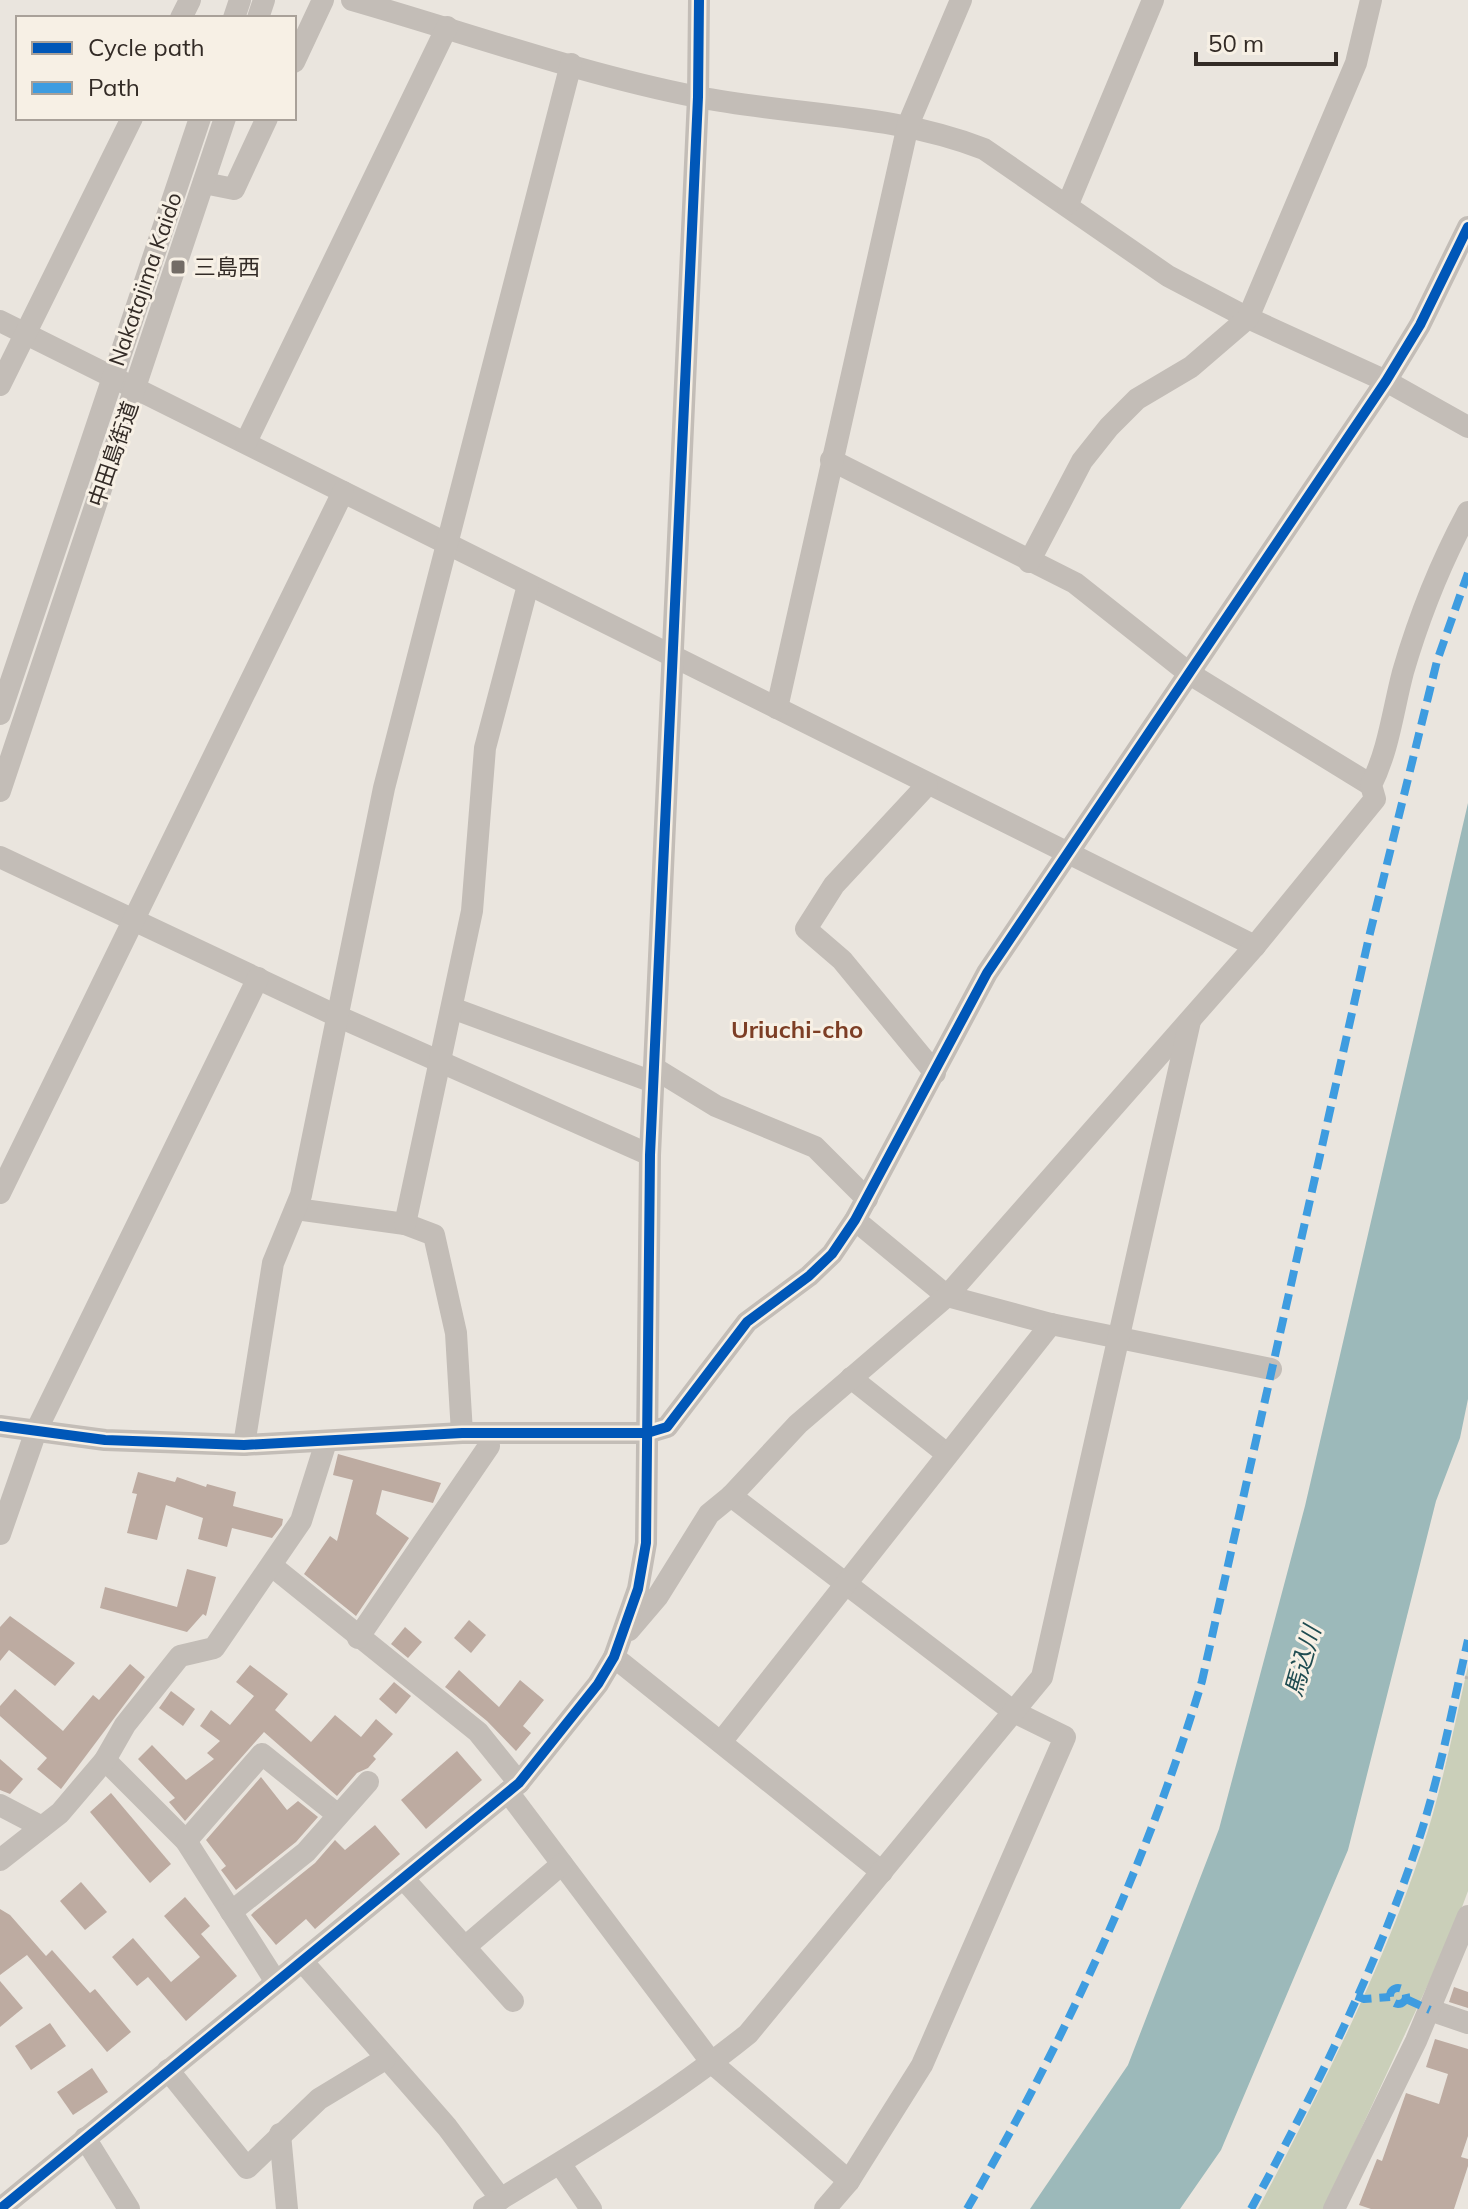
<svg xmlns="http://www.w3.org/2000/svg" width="1468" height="2209" font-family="Mulish,'Noto Sans JP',sans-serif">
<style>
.green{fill:#cacfb9}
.water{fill:#9cb9ba}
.building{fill:#bdaba1}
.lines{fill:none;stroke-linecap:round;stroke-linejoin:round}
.path{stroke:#bbb5b0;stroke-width:3;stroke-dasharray:4 4;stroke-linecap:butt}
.minor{stroke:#c3bdb7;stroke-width:22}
.quiet{stroke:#3e9ce0;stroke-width:8;stroke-dasharray:16 8;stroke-linecap:butt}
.cycleway-casing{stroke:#f7f0e5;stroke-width:15}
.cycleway{stroke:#0057b8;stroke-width:10}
.poi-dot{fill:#736c66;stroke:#f7f0e5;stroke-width:3}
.labels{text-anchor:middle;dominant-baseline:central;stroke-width:6;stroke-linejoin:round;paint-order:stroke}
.poi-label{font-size:22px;fill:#332b26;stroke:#f7f0e5;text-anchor:start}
.street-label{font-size:22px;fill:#332b26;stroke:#f7f0e5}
.neighbourhood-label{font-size:24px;font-weight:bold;fill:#7d3e25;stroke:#f7f0e5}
.water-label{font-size:24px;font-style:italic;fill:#1f4c51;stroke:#f7f0e5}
</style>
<rect width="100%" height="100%" fill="#eae5de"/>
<!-- green -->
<path class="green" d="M1468 1666V1891L1455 1926 1324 2209H1258C1319 2093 1380 1974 1422 1849 1442 1789 1454 1727 1468 1666Z"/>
<!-- water -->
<path class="water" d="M1468 803V1399L1460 1438 1436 1501 1348 1850 1221 2150 1180 2209H1030L1128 2065 1219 1829 1305 1506Z"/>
<!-- building -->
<g class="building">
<path d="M338 1454 441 1483 433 1503 382 1490 376 1514 409 1538 356 1616 304 1574 330 1536 337 1541 353 1480 333 1475Z"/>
<path d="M138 1472 175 1482 177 1477 206 1487 207 1484 236 1492 233 1506 283 1519 282 1525 272 1538 232 1528 227 1547 198 1539 203 1518 166 1505 157 1540 127 1533 137 1494 132 1493Z"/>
<path d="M187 1569 216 1577 206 1616 203 1614 187 1632 100 1608 105 1587 177 1607Z"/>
<path d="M10 1616 75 1663 55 1686 9 1650 0 1661V1627Z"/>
<path d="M469 1620 486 1635 471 1653 454 1638Z"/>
<path d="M405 1627 422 1642 408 1658 391 1644Z"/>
<path d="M130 1664 145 1677 61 1789 37 1769 47 1758 0 1716V1706L15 1689 63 1731 93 1695 99 1700Z"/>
<path d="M250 1665 288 1694 275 1710 311 1742 335 1715 361 1737 376 1719 393 1734 373 1756 376 1759 368 1768 357 1773 337 1796 264 1732 185 1821 169 1802 175 1798 138 1759 152 1745 186 1780 214 1759 207 1753 220 1741 200 1726 211 1710 230 1725 254 1696 236 1682Z"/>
<path d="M459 1670 499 1707 520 1680 544 1700 523 1726 531 1733 516 1751 487 1721 445 1687Z"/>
<path d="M394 1682 411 1696 396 1714 379 1699Z"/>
<path d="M171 1691 195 1709 183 1726 159 1708Z"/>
<path d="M457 1751 482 1780 426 1829 401 1800Z"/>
<path d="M0 1759 23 1779 10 1794 0 1790Z"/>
<path d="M261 1777 287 1810 298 1801 318 1817 296 1842 236 1890 221 1870 226 1866 206 1840Z"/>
<path d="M111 1793 171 1864 150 1883 90 1812Z"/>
<path d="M375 1825 400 1854 315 1929 306 1919 276 1945 251 1915 254 1912 315 1863 335 1840 345 1850Z"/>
<path d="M81 1882 107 1912 85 1930 60 1901Z"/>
<path d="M185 1897 210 1926 201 1934 237 1976 186 2021 148 1977 137 1986 112 1957 133 1938 171 1982 200 1957 164 1916Z"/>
<path d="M0 1909 10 1915 46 1956 52 1950 90 1993 95 1989 131 2032 107 2052 27 1955 0 1975Z"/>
<path d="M0 1981 23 2008 0 2027Z"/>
<path d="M1454 1987 1468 1992V2008L1449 2002Z"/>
<path d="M50 2023 66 2046 31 2070 15 2046Z"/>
<path d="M1435 2039 1468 2049V2136L1461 2157 1468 2159V2166L1454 2209H1371L1359 2205 1377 2159 1382 2161 1406 2093 1439 2104 1448 2074 1426 2067Z"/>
<path d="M92 2068 108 2092 73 2115 57 2092Z"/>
</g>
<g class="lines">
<!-- path -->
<path class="path" d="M1465 1677 1468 1678"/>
<!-- minor -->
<g class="minor">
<path d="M352 0C467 33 581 74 698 97 794 116 892 113 984 149L1168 276 1248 318 1386 381 1468 427"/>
<path d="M181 18 190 0"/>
<path d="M234 18 240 0"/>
<path d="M258 18 264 0"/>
<path d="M294 62 323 0"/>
<path d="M204 183 234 189 267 118"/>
<path d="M1068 204 1153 0"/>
<path d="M0 321 1255 946"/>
<path d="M0 385 132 118"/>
<path d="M246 442 447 27"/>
<path d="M831 460 1075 583 1190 674 1371 785"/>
<path d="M1029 562 1082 461 1109 427 1137 399 1191 367 1248 318 1356 63 1371 0"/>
<path d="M777 708 908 125 961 0"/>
<path d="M0 714 200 118"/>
<path d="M927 785 834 885 806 929 842 960 935 1073"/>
<path d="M0 791 225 118"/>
<path d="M0 857 337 1016 650 1155"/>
<path d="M452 1008 653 1082"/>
<path d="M654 1068 716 1106 815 1147 867 1199"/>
<path d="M0 1193 343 492"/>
<path d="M296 1209 405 1224 434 1235 456 1333 462 1433"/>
<path d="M855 1220 947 1296 1051 1324 1271 1369"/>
<path d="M405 1224 472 911 485 748 528 585"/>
<path d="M851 1378 947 1454"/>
<path d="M0 1426 105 1440 244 1445 462 1433H647L667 1427 747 1322 809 1276 832 1254 855 1220 987 973 1386 381 1420 325 1468 227"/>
<path d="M244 1445 273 1263 301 1195 384 788 571 64"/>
<path d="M731 1496 1014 1712 1065 1737 922 2065 849 2181 825 2209"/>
<path d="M0 1534 36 1431 258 978"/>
<path d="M272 1566 478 1732 519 1783"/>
<path d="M629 1630 658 1596 709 1514 731 1496 798 1424 947 1296 1255 946 1375 799 1371 785C1389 749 1393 710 1403 672 1419 617 1441 562 1468 512"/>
<path d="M358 1638 489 1446 486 1433"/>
<path d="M614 1657 882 1872"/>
<path d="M721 1742 1051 1324"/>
<path d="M105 1760 186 1841 276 1982"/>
<path d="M508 1792 712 2063 849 2181"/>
<path d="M0 1805 42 1827"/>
<path d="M186 1841 262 1754 338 1815"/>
<path d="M0 1860 60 1813 105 1760 125 1725 180 1656 214 1648 301 1521 326 1442"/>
<path d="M403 1878 513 2001"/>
<path d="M231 1912 306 1852 368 1782"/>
<path d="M465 1947 562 1864"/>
<path d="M302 1961 447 2127 501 2199"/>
<path d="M1430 2010 1468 2023"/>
<path d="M168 2070 247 2168 319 2099 385 2059"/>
<path d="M280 2134 287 2209"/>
<path d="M85 2138 129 2209"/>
<path d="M561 2165 591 2209"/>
<path d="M0 2209 519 1783 598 1684 614 1657 638 1589 646 1543 650 1155 698 97 699 0"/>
<path d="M484 2209C574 2154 665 2101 748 2034L1042 1677 1190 1021"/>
<path d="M1334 2209 1416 2041 1468 1916"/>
</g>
<!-- quiet -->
<g class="quiet">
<circle cx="1398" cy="1996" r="8"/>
<path d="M1356 1996 1364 1999 1390 1997"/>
<path d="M1406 1999 1430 2010"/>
<path d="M967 2209C1063 2043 1147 1864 1202 1681L1369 937 1437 661 1468 573"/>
<path d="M1251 2209C1314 2093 1374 1973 1416 1848 1439 1781 1452 1709 1468 1640"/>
</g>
<defs>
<g id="cycleway">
<path d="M0 1426 105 1440 244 1445 462 1433H647L667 1427 747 1322 809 1276 832 1254 855 1220 987 973 1386 381 1420 325 1468 227"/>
<path d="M0 2209 519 1783 598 1684 614 1657 638 1589 646 1543 650 1155 698 97 699 0"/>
</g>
</defs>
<!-- cycleway casing -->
<use href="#cycleway" class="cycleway-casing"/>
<!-- cycleway -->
<use href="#cycleway" class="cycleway"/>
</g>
<!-- markers -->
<rect class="poi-dot" x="170" y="259" width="16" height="16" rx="4"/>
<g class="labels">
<!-- poi labels -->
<g class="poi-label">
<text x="194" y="267">三島西</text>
</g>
<!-- street labels -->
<g class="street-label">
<text transform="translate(145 279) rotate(-71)">Nakatajima Kaido</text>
<text transform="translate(113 454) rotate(-71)">中田島街道</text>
</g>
<!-- neighbourhood labels -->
<g class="neighbourhood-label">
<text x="797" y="1029">Uriuchi-cho</text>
</g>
<!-- water labels -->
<g class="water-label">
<text transform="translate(1302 1661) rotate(-74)">馬込川</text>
</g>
</g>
<!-- legend -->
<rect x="16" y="16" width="280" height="104" fill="#f7f0e5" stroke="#a9a199" stroke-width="2"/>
<rect x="32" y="42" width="40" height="12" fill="#0057b8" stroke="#a9a199" stroke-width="2"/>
<text x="88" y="56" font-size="24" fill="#332b26">Cycle path</text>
<rect x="32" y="82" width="40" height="12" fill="#3e9ce0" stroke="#a9a199" stroke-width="2"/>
<text x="88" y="96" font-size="24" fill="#332b26">Path</text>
<!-- scale -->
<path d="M1196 52v12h140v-12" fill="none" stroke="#332b26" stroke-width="4"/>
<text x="1208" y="52" font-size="24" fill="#332b26" stroke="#f7f0e5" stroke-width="6" paint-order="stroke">50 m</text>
</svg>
